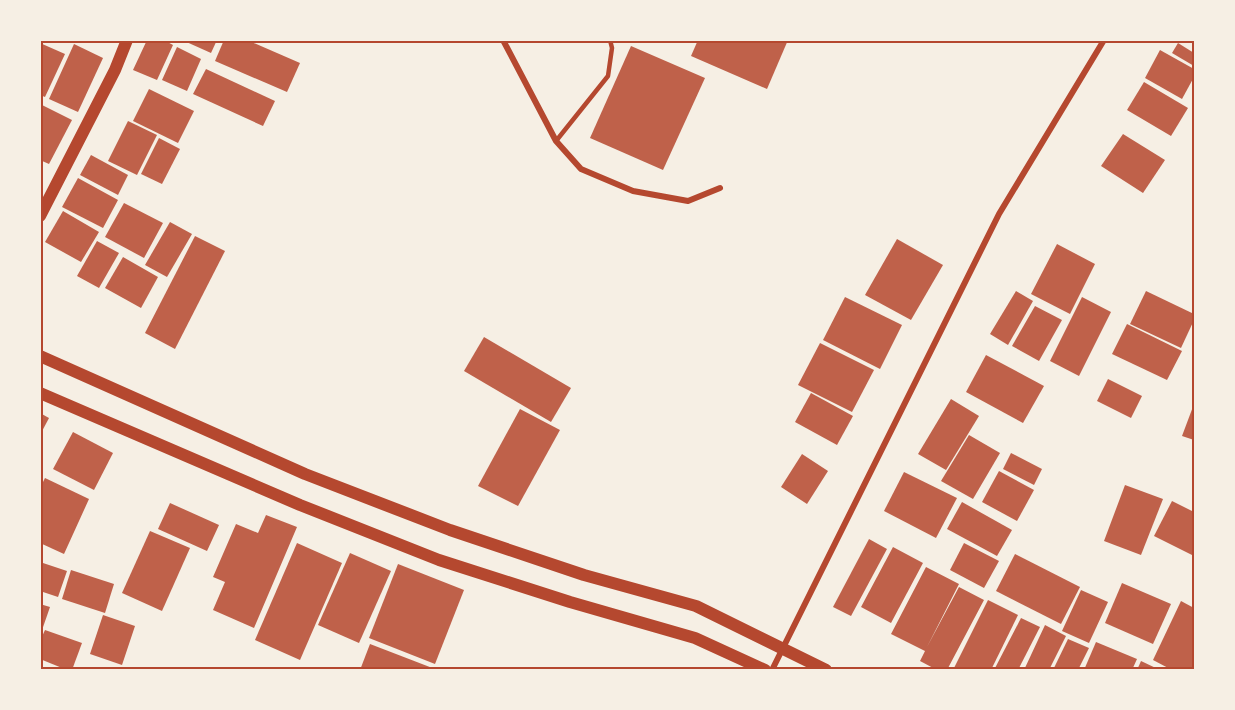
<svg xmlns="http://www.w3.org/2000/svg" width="1235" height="710" font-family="'Crimson Pro',serif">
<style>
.building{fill:#bf614a}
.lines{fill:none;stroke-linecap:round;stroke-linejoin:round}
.service{stroke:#b5482f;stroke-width:4.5}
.minor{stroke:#b5482f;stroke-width:6}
.secondary{stroke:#b5482f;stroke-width:12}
.neatline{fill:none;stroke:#b5482f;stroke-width:2}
</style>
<rect width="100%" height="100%" fill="#f6efe4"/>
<!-- building -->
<g class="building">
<path d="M147 40H164L173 45 157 80 133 70Z"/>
<path d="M182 40H217L211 53Z"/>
<path d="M224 40H247L300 63 287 92 215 61Z"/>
<path d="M698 40H788L767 89 691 56Z"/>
<path d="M40 43 65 54 45 97 40 95Z"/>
<path d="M1178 43 1194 53V66L1172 53Z"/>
<path d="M74 44 103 58 78 112 49 99Z"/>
<path d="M631 46 705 78 663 170 590 138Z"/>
<path d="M177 47 201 59 187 91 162 80Z"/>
<path d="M1160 50 1194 69V77L1182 99 1145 78Z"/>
<path d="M206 69 275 101 263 126 193 94Z"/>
<path d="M1144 82 1188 108 1171 136 1127 110Z"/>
<path d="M149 89 194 111 178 143 133 121Z"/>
<path d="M40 104 72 120 49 164 40 160Z"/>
<path d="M128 121 157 135 137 175 108 161Z"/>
<path d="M1123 134 1165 160 1143 193 1101 166Z"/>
<path d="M159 138 180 149 162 184 141 174Z"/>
<path d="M91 155 128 175 118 195 80 175Z"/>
<path d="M78 178 118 200 103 228 62 207Z"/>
<path d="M124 203 163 223 144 258 105 237Z"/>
<path d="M63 211 99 232 81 262 45 242Z"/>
<path d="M170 222 192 234 167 277 145 265Z"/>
<path d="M195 236 225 251 175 349 145 333Z"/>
<path d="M897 239 943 265 911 320 865 295Z"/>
<path d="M97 241 119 253 99 288 77 276Z"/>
<path d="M1057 244 1095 264 1070 314 1031 294Z"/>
<path d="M123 257 158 277 141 308 105 288Z"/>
<path d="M1016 291 1033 301 1008 345 990 334Z"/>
<path d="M1146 291 1194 314V320L1181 348 1130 324Z"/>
<path d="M845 297 902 325 880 369 823 340Z"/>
<path d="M1082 297 1111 312 1079 376 1050 361Z"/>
<path d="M1035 306 1062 320 1039 361 1012 346Z"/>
<path d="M1127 324 1182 351 1167 380 1112 354Z"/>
<path d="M484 337 571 388 551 422 464 371Z"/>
<path d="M820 343 874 370 852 412 798 385Z"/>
<path d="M986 355 1044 386 1023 423 966 392Z"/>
<path d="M1108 379 1142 396 1131 418 1097 401Z"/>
<path d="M811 393 853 416 837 445 795 422Z"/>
<path d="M951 399 979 416 946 470 918 454Z"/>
<path d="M1194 404V440L1182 436Z"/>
<path d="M520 409 560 430 518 506 478 486Z"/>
<path d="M40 413 49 418 40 435Z"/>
<path d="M73 432 113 453 94 490 53 469Z"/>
<path d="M969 435 1000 453 973 499 941 481Z"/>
<path d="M1011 453 1042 469 1034 485 1003 469Z"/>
<path d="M802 454 828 471 807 504 781 487Z"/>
<path d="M999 471 1034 490 1017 521 982 502Z"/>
<path d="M904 472 957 498 936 538 884 511Z"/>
<path d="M45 478 89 499 64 554 40 543V488Z"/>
<path d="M1125 485 1163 499 1141 555 1104 541Z"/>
<path d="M1172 501 1194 512V556L1154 536Z"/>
<path d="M962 502 1012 530 997 556 947 529Z"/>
<path d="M170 503 219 525 207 551 158 529Z"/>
<path d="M266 515 297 527 254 628 213 610 225 582 213 577 236 524 258 533Z"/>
<path d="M150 531 190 548 162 611 122 593Z"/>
<path d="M869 539 887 549 851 616 833 607Z"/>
<path d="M297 543 342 563 300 660 255 640Z"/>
<path d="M964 543 999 561 984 588 950 570Z"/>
<path d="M893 547 923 563 891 623 861 607Z"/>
<path d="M350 553 391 571 359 643 318 625Z"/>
<path d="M1015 554 1080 587 1061 624 996 591Z"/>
<path d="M40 562 67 571 58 597 40 591Z"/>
<path d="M398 564 464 590 435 664 369 638Z"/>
<path d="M926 567 959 584 927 647 959 587 984 600 947 670H937L920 661 925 651 891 634Z"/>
<path d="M71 570 114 584 105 613 62 599Z"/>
<path d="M1122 583 1171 604 1153 644 1105 623Z"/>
<path d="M1081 590 1108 602 1089 643 1062 631Z"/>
<path d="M988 600 1018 615 991 670H953Z"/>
<path d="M1181 601 1194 608V670H1172L1153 660Z"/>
<path d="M40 604 50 607 41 633H40Z"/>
<path d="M103 615 135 626 122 665 90 654Z"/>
<path d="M1021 618 1040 627 1018 670H994Z"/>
<path d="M1045 625 1066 636 1049 670H1024Z"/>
<path d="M45 630 82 643 72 670H67L40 659V641Z"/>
<path d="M1068 639 1089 648 1078 670H1053Z"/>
<path d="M1096 642 1137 659 1132 670H1084Z"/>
<path d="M370 644 435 669V670H360Z"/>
<path d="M1141 661 1160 670H1137Z"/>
</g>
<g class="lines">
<!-- service -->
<path class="service" d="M556 141 608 76 612 48 610 40"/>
<!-- minor -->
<g class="minor">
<path d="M503 40 556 141 581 169 633 191 688 201 720 188"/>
<path d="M772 670 999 214 1104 40"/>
</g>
<!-- secondary -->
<g class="secondary">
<path d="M40 216 115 70 127 40"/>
<path d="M40 356 305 474 450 530 584 575 696 606 826 670"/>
<path d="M40 393 300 505 439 560 570 602 695 638 765 670"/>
</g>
</g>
<!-- border -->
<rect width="1235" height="710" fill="none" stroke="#f6efe4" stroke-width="84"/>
<rect x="42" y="42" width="1151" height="626" class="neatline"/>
</svg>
